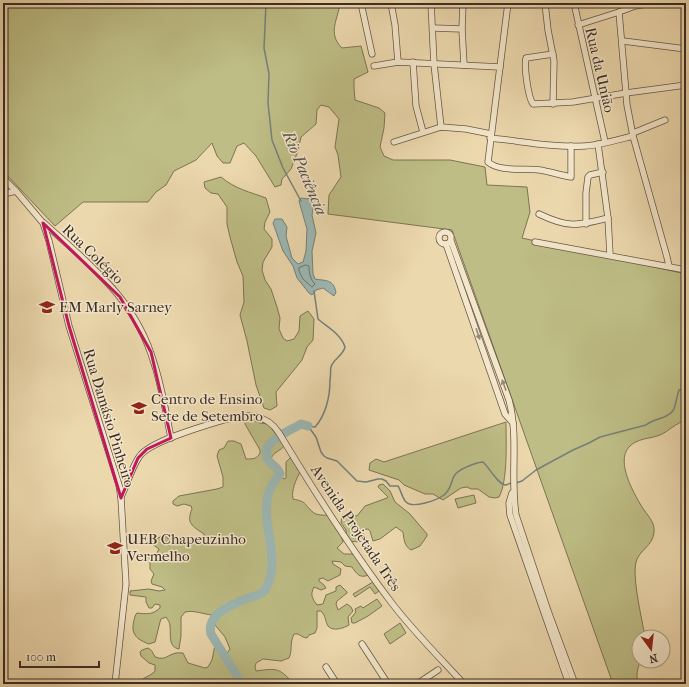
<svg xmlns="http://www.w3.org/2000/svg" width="689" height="687" font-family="'IM FELL French Canon',serif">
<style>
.green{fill:#bebd85;stroke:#7c7456}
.water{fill:#9cb8b4;stroke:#75807b}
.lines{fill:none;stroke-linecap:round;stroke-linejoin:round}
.shore{stroke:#6c726d;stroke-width:1}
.stream{stroke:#75807b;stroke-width:1.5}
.river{stroke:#9cb8b4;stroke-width:9}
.minor-casing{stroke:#675748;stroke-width:7}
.minor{stroke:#f3e6ca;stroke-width:5.5}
.oneway{fill:#978978}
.marked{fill:none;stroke:#c2185b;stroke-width:3;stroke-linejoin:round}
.labels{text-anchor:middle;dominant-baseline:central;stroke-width:3;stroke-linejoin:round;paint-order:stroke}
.street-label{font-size:15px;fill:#3b2c26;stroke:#f3e6ca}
.poi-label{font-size:15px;fill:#3b2c26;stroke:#f3e6ca;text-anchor:start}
.water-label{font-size:16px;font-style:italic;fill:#534f4a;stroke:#f3e6ca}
</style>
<rect width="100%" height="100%" fill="#ecd8ad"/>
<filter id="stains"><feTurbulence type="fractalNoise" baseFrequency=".005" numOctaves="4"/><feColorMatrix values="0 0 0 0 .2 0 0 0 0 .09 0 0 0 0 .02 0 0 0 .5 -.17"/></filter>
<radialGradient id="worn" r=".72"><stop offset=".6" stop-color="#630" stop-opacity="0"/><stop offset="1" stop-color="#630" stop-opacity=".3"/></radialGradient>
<!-- green -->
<g class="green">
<path d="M3 3H340C338 20 327 33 342 48L361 46 368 72 354 79V88L355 100 379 108 385 113 384 128 380 147 384 156 393 160H450L485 167 487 185 527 187 530 212 522 238 686 274V420C676 423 669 431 660 435 650 439 637 438 629 447 615 462 635 496 644 510 649 517 655 523 654 532 653 546 639 550 636 562 632 578 642 619 645 637H639V661H641C637 667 636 677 638 684H613L452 230 328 214 329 195 341 177 338 155 335 147 339 119 329 107 321 105 317 110 316 124 301 137 298 151 291 169 282 179 281 185 275 187 256 156 244 143 237 146 230 163H223L217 156 212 143 196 160 174 171 166 185 156 192 148 202H83L55 226 3 171Z"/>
<path d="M221 177C235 189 250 192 266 198L270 212 265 222 264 229 272 239V247L263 262 262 270 265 280 271 289 277 307 280 318 279 329 283 338 287 341 294 339 299 331 300 316 308 311 314 319 313 340 307 347 302 360 276 392 277 406 270 410 264 408 256 385 247 341 240 315 244 302 243 276 237 262 230 237 227 224V207L218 194 211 193 205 188 204 182Z"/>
<path d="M247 418 260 423 269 424 285 445C281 451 273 452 271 459L280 476 284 479 286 478V462L290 458H293L300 472C296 480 291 490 293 499 308 502 303 504 314 513 319 516 327 515 333 515L336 522V529L341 535 343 542 337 548 344 554H352L357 556 368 575C360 579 356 573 352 567L345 566 341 562 332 561 333 564 341 569 340 575 328 581 323 578 319 579V581L324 585 326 588 321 590 314 587C310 595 312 598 317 605L323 604 326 595 336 591V587L340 585 347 592V593L337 601 336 604 338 610 347 604 351 607 353 611 348 617 349 625C344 628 333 632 328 626 325 621 326 616 321 611H317V628L315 633 309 635 307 638 303 637 298 634H294C289 645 293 649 289 658L281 661 263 659 256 663 255 667 256 671C278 668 279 668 294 684H138C142 677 150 677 155 671V665L149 663 141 656 140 652 142 650 148 648C152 650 153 653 155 657 168 662 168 651 183 653L188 663 205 668 208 667 212 660 215 645 227 653 230 649 225 637 215 625 214 618 212 615C203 614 194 610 185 612L181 617V636L179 649C168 647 171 635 170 626 170 623 168 620 166 617L161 619 160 622 155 642 149 644C132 638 130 630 136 614L137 613C147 614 152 615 160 608V605L155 604 152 608H149L146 602V597L130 595V591L149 589 159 591 165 590 162 587 152 584 151 581 154 574 150 569V562L142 560 143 557 156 555 159 549 152 544 154 540 164 535 172 542 185 539C190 542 196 542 202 541L204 537V534C192 526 186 523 192 509L191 506 184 504 177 506 173 504V501L179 496 217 489 223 487V477L217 456 219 450 224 448 228 441H234L241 444 246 459C253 459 257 459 260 453V450L245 424V419Z"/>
<path d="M506 422C506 441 508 481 499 497L495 498 489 497 478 489H471L467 487 461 488 443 500 433 494H425L404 485 399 480 369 470 370 463 376 459 384 462Z"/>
<path d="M383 484 390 491 395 502 410 514 427 534V536L420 546 411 550C404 546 404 539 403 532L396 527 380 539 373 541 370 531 368 529 362 530V532L366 538 360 542 345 541 344 535 346 533V530L341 523 342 515C347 514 352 516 357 516L365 506 387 498 388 497 378 487 379 485Z"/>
<path d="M474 495 476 503 458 508 455 499Z"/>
<path d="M373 582 379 591 375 594 370 587 355 597 353 594Z"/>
<path d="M377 599 382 606 368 616 355 623H352L351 618 356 612 355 609 361 606 363 608Z"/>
<path d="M400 623 406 633 390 644 384 634Z"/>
</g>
<!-- water -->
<path class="water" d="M313 194 315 198 312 215 316 233 312 251 313 274 315 279C326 281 333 279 336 292L334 296 323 288 316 290 312 295 309 293 297 278 293 266 283 251 273 223 275 219H282L287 227 286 236 292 258 298 264 303 262 306 251 307 229 299 201 301 198 308 199Z"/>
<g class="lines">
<!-- shore -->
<path class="shore" d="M306 265 309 266C309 273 310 279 315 284L312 287 303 279 299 271V268Z"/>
<!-- stream -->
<g class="stream">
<path d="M266 3 264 48 269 74 268 103 272 140 283 168 301 201"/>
<path d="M308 426 316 437 321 452 324 456 327 458 337 461 357 481 366 482 378 479H382L386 481 390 486H398C401 490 402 498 406 502 413 509 437 500 444 495 457 484 445 475 469 466 474 464 477 462 483 462 489 467 498 485 506 485 508 484 510 483 513 483"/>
<path d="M308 426 315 427C326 415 330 396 330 380 331 376 330 371 331 367 333 359 343 356 345 347 341 334 327 327 318 319L314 291"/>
<path d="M516 483 522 481 536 470 573 450 589 443 600 437 646 425C654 418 669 419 674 409 676 403 677 396 679 390L686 389"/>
</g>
<!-- river -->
<path class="river" d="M242 684 211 634C206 615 230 606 243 600 250 597 258 596 263 592 266 590 267 586 268 584 280 557 261 523 268 495 270 487 275 480 280 474 278 467 272 465 268 460 258 442 290 431 301 424L308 426"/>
<defs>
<g id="minor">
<path d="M361 3 372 54"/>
<path d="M391 3 395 25 398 62"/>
<path d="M431 3 434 64 441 127"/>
<path d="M463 3 462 29 464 65"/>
<path d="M508 3 488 162C499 172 525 168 540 170 550 172 561 175 571 177V146"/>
<path d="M545 3 548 30 554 61 553 104"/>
<path d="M574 3 605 142"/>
<path d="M681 3H686"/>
<path d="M619 12 627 105 633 136 667 257 669 266"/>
<path d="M578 25 619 12 635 6 653 3"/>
<path d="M433 28 462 29"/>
<path d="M623 41 686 49"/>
<path d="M553 54 526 58C524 67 528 97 533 104L573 102 626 93 686 85"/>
<path d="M413 62 416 106 423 132"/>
<path d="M374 66 398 62 500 67"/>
<path d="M633 133 665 120"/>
<path d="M490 138C521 141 554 148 585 146 601 145 617 140 633 136"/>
<path d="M394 142 441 127 466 129 491 134"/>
<path d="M598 144 608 218 610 255"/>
<path d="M3 178 16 191 43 223 49 241 69 326 119 485 121 498 126 584 115 684"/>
<path d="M686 184V196"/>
<path d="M3 194 16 191"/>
<path d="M539 214C568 228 577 226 608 218"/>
<path d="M44 223C69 246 97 269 119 296 134 315 147 339 154 363 162 387 166 413 171 438"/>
<path d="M586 224V193L588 177 590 175 603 172"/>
<circle cx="445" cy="238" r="6"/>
<path d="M451 241 509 400C519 437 510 477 516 515L548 611 575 684"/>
<path d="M535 242 686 270"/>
<path d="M446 244 505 414 513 423"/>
<path d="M512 493 509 503 510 515 569 684"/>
<path d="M121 497C127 485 131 469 139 457 149 441 207 425 227 419 248 414 266 413 279 433 314 491 350 548 391 602 413 631 439 657 464 684"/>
<path d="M362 644 388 684"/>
<path d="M326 667 337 684"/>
<path d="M417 684 438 670"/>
</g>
</defs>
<!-- minor casing -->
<use href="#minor" class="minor-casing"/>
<!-- minor -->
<use href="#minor" class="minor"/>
</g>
<!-- one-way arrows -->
<defs><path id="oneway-solid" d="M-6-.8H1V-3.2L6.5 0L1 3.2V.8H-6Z"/></defs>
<g class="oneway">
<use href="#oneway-solid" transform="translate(478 334) rotate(71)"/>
<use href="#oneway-solid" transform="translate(504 385) rotate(-110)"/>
</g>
<!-- marked area -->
<path class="marked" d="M43 223 120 297 151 352 171 438 147 449 138 458 121 498 69 326Z"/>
<!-- icons -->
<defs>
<symbol id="school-bare" viewBox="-9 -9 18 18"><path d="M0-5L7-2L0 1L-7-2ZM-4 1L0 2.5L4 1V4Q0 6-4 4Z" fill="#8f2418" stroke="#f3e6ca" stroke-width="2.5" paint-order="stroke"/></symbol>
</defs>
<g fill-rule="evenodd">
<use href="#school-bare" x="36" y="296" width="22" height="22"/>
<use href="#school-bare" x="128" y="397" width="22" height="22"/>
<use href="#school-bare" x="104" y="537" width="22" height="22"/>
</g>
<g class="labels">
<!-- street labels -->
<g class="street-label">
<text transform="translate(600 70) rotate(77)">Rua da União</text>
<text transform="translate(93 254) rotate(44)">Rua Colégio</text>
<text transform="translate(109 418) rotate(73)">Rua Damásio Pinheiro</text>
<text transform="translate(356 528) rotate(56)">Avenida Projetada Três</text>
</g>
<!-- poi labels -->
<g class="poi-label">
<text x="59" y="307">EM Marly Sarney</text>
<text x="151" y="399">Centro de Ensino<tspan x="151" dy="17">Sete de Setembro</tspan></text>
<text x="127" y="539">UEB Chapeuzinho<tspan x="127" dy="17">Vermelho</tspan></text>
</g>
<!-- water labels -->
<g class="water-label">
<text transform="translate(305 173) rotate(67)">Rio Paciência</text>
</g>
</g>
<!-- margin -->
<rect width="689" height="687" fill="none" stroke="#ecd8ad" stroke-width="16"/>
<rect x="4" y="4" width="681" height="679" fill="none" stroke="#3b2c26" stroke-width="2"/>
<rect x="8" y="8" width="673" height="671" fill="none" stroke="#3b2c26"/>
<!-- north arrow -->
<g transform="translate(651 649) rotate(165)"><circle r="19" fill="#f3e6ca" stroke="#a99c88"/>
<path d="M0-3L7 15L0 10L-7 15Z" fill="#8f2418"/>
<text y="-6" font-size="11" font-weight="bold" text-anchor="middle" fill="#3b2c26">N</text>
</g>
<!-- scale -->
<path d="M20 661v6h79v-6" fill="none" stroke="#3b2c26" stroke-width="2"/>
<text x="26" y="661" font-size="12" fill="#3b2c26" stroke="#f3e6ca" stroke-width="3" paint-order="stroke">100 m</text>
<rect width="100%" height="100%" filter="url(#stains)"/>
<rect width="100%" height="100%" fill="url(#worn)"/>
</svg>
